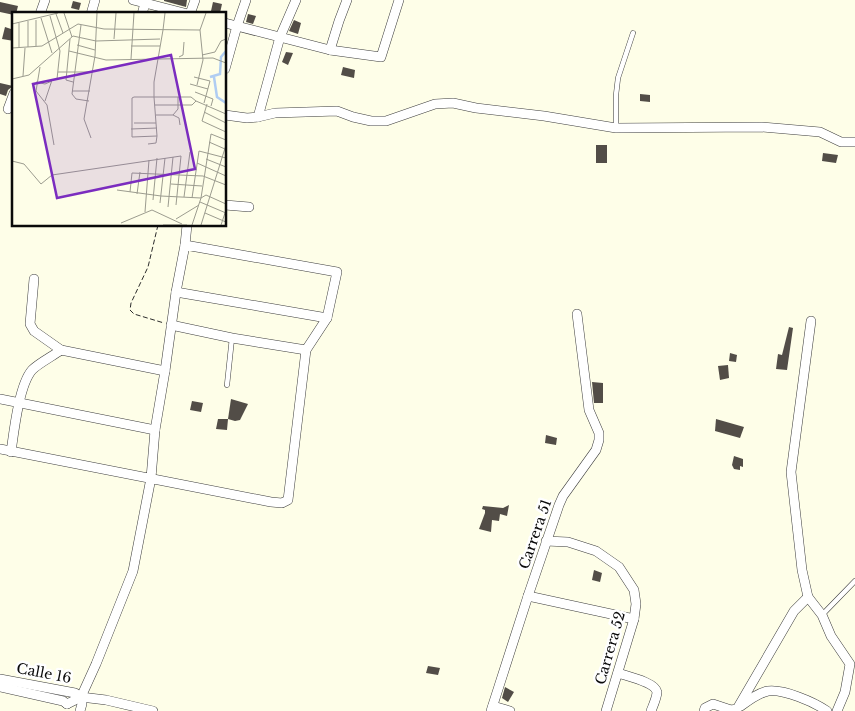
<svg xmlns="http://www.w3.org/2000/svg" width="855" height="711" font-family="'Libre Baskerville',serif">
<style>
.building{fill:#524d47}
.lines{fill:none;stroke-linecap:round;stroke-linejoin:round}
.lane-casing{stroke:#3d3d3d;stroke-width:5.5}
.street-casing{stroke:#3d3d3d;stroke-width:10}
.path{stroke:#2c2c2c;stroke-width:1;stroke-dasharray:5 2.5;stroke-linecap:butt}
.lane{stroke:#fff;stroke-width:4.5}
.street{stroke:#fff;stroke-width:9}
.labels{text-anchor:middle;dominant-baseline:central;stroke-width:5;stroke-linejoin:round;paint-order:stroke}
.street-label{font-size:14px;fill:#0a0a0a;stroke:#fff}
.inset-river{fill:none;stroke:#b0cdf2;stroke-width:2.5}
.inset-road{fill:none;stroke:#9c9c8f;stroke-width:1}
.view{fill:#7b2cbf;fill-opacity:0.15;stroke:#7b2cbf;stroke-width:2.5}
.inset-edge{fill:none;stroke:#0a0a0a;stroke-width:2.5}
</style>
<rect width="100%" height="100%" fill="#fefee8"/>
<!-- building -->
<g class="building">
<path d="M164 0H187L186 7 164 1Z"/>
<path d="M73 1 81 3 79 10 71 8Z"/>
<path d="M0 2 18 6 16 14H14V15L0 12Z"/>
<path d="M213 2 222 4 220 13 211 11Z"/>
<path d="M248 14 256 16 253 24 246 22Z"/>
<path d="M294 20 301 23 298 34 289 31Z"/>
<path d="M5 27 14 30V41L2 39Z"/>
<path d="M286 52 293 53 288 65 282 62Z"/>
<path d="M343 67 355 70 354 78 341 75Z"/>
<path d="M0 83 13 86 8 90 6 96 0 94Z"/>
<path d="M640 94 650 95V102L640 101Z"/>
<rect x="596" y="145" width="11" height="18"/>
<path d="M823 153 838 155 836 163 822 161Z"/>
<path d="M789 327 793 328 787 370 776 369 778 354 782 355Z"/>
<path d="M730 353 737 355 736 362 729 361Z"/>
<path d="M728 365 729 378 720 380 718 366Z"/>
<path d="M592 382 603 383V403H594Z"/>
<path d="M231 399 248 404 240 420 235 421 228 419Z"/>
<path d="M192 401 203 403 201 412 190 410Z"/>
<path d="M218 419H228L227 430 216 429Z"/>
<path d="M716 419 744 427 740 438 715 431Z"/>
<path d="M546 435 557 438 556 445 545 443Z"/>
<path d="M734 456 743 459V467L740 466V470L734 469 732 465Z"/>
<path d="M509 505 507 516 500 514 499 521 492 520 491 532 479 529 485 513V510L482 509 483 506 503 508Z"/>
<path d="M594 570 602 573 600 582 592 580Z"/>
<path d="M428 666 440 668 438 675 426 673Z"/>
<path d="M505 687 514 692 508 702 502 698Z"/>
</g>
<g class="lines">
<defs>
<g id="lane">
<path d="M616 128V95L618 78 633 33"/>
<path d="M227 385 232 338"/>
<path d="M822 615 855 581"/>
</g>
<g id="street">
<path d="M133 0 188 14"/>
<path d="M40 14 45 0"/>
<path d="M91 14 95 0"/>
<path d="M142 14 146 0"/>
<path d="M190 14 195 0"/>
<path d="M225 23 330 50 381 57 399 0"/>
<path d="M330 50 339 21 347 0"/>
<path d="M225 69 237 26 246 0"/>
<path d="M8 109 14 93"/>
<path d="M225 115 247 118 258 117 275 113 337 111 353 117 371 121H386L435 104 453 103 476 108 544 116 616 128 762 127 820 132 841 142H855"/>
<path d="M258 117 280 37 296 0"/>
<path d="M225 205 249 207"/>
<path d="M185 245 187 225"/>
<path d="M34 279 30 324 34 331 61 350 165 371"/>
<path d="M176 292 327 318"/>
<path d="M811 321 791 472 802 570 808 597 822 615 831 636 850 664 845 692 837 711"/>
<path d="M171 325 232 338 306 350"/>
<path d="M0 399 155 430"/>
<path d="M0 449 271 502 282 503 288 500 306 350 327 318 337 272 185 245 176 292 165 371 155 430 151 478 133 571 96 664 81 697 82 704 80 711"/>
<path d="M11 452C14 431 19 385 32 370 39 363 53 356 61 350"/>
<path d="M546 541 568 542 596 551 619 567 634 590 636 604 634 619 606 711"/>
<path d="M528 596 634 619"/>
<path d="M618 673C626 676 655 682 657 692 657 697 653 706 651 711"/>
<path d="M0 679 75 693 81 697"/>
<path d="M0 687 63 701 67 704"/>
<path d="M67 704 81 697 106 700 153 711"/>
<path d="M493 706 510 711"/>
<path d="M741 706C749 700 758 693 768 691 784 689 814 702 827 711"/>
<path d="M491 711 528 596 559 505 563 496 596 450 599 440V433L589 410 577 314"/>
<path d="M704 711 705 708 713 704 731 710 737 709 794 611 808 597"/>
</g>
</defs>
<!-- lane casing -->
<use href="#lane" class="lane-casing"/>
<!-- street casing -->
<use href="#street" class="street-casing"/>
<!-- path -->
<path class="path" d="M158 225 148 267 131 303 130 310 134 314 164 323"/>
<!-- lane -->
<use href="#lane" class="lane"/>
<!-- street -->
<use href="#street" class="street"/>
</g>
<g class="labels">
<!-- street labels -->
<g class="street-label">
<text transform="translate(535 534) rotate(-71)">Carrera 51</text>
<text transform="translate(610 648) rotate(-74)">Carrera 52</text>
<text transform="translate(44 673) rotate(11)">Calle 16</text>
</g>
</g>
<!-- overview -->
<g transform="translate(12 12)">
<rect width="214" height="214" fill="#fefee8"/>
<path class="inset-river" d="M198 65 208 62 209 45 214 39M202 65 205 85 214 91"/>
<path class="inset-road" d="M52 1 60 25M44 2 51 21M29 6 40 41M24 8V34M16 9V35M7 11V36M0 12 46 1M69 13 60 82 64 87 77 89M151 18 142 70V85L145 124 120 125V86L122 85H179L184 89M151 18 153 1M58 27 54 68 61 70M102 27 104 1M65 33 83 38M119 34H148M0 36 30 34 66 12 92 17 188 18M57 39 94 48 201 46 214 51M190 43 203 40 209 29 214 27M167 45 171 43 172 30M119 47 122 1M28 55 24 79 35 93 42 133M46 60H80M11 64 13 36M182 65 198 69 192 91M0 67 17 63 61 24 84 29 148 27M24 70 33 72 40 69M178 72 196 77M185 73 191 48 188 18 194 1M60 79H78M183 80 201 87 199 94M33 89 40 68 45 67 48 39 38 4M184 89 214 102M195 92 190 109 214 120M143 93H180L184 89M192 100 214 111M144 103H161L167 106 168 113M161 103 166 97V85M122 111H144M119 117 145 116M79 126 72 107 83 44 85 1M197 130 213 137M136 132 144 131 145 124M194 147 214 155M0 149 12 152 29 172 40 163 169 144 164 193M185 151 214 164M159 172 190 174M105 178 149 184 189 186 194 183 214 192M118 180 120 161 191 164 214 173M125 182 128 160M172 185 178 140M180 186 187 139 214 146M141 188 145 146M188 190 214 201M148 191 153 146M156 195 161 145M133 200 137 148M193 201 214 210M164 207 187 193M109 211 140 198 170 212M151 213H175M180 213 189 186 199 122 214 128M189 213 214 133M209 213 214 198"/>
<path class="view" d="M159 43 183 157 45 186 21 72Z"/>
<rect width="214" height="214" class="inset-edge"/>
</g>
</svg>
